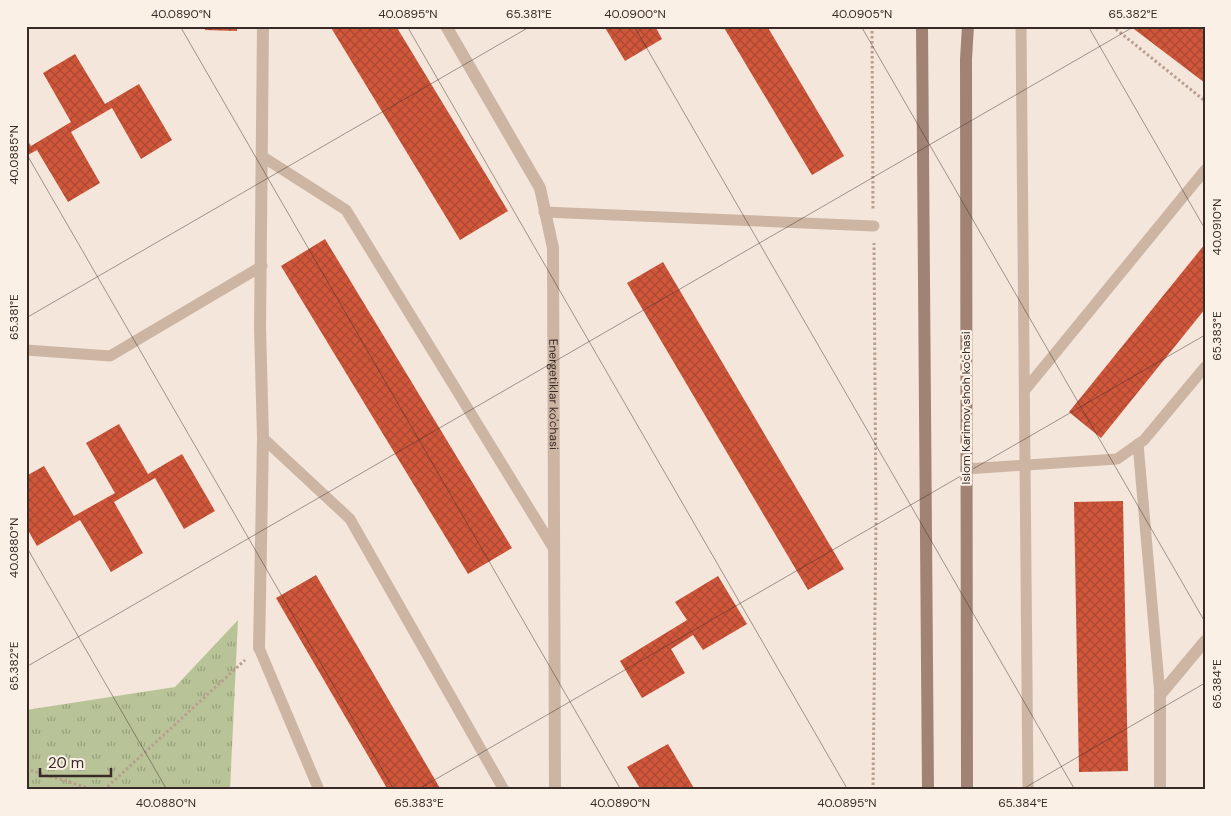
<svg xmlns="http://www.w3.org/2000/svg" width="1231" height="816" font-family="'DM Sans',sans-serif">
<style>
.park{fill:url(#park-tufts)}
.building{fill:url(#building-cross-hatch)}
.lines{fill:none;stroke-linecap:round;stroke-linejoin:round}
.path{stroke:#b99e8e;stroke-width:3;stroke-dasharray:2.5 2.5;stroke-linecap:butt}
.service{stroke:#cdb5a4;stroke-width:11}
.minor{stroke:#cdb5a4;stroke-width:12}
.secondary{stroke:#a18375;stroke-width:12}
.ticks{fill:none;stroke:#382b27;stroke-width:1;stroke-opacity:0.45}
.labels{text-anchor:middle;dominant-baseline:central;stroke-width:4.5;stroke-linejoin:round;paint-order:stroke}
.street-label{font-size:12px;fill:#382b27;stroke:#fbf0e6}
.neatline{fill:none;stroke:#382b27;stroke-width:2}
.ticks-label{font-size:12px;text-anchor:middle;fill:#382b27}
</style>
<defs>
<pattern id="park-tufts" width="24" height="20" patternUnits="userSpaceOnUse" patternTransform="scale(1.25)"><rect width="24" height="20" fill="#b8c498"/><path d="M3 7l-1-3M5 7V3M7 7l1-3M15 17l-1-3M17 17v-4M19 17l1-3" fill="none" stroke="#979f7c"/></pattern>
<pattern id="building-cross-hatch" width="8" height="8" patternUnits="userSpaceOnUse" patternTransform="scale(1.25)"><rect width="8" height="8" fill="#d1573b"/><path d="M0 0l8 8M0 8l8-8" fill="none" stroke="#ab4832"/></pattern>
</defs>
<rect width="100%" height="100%" fill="#f4e6da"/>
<!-- park -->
<path class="park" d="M238 620 230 790H26V710L175 687Z"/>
<!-- building -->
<g class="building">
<path d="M205 26H237V31L205 30Z"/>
<path d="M330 26H396L508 211 460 240Z"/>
<path d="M604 26H655L662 39 625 61Z"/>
<path d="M723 26H767L844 156 812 175Z"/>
<path d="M1130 26H1205V83Z"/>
<path d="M75 54 105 104 139 84 172 140 141 159 112 108 71 132 100 183 68 202 37 150 26 156V138L31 146 71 122 43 73Z"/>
<path d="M325 239 512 548 468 574 281 266Z"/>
<path d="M1205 244V309L1101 438 1069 412Z"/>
<path d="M663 262 844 569 808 590 627 283Z"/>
<path d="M119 424 148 474 182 454 215 511 184 529 155 478 114 502 143 553 111 572 80 520 37 546 26 527V476L44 466 74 516 115 493 86 443Z"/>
<path d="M1123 501 1128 771 1079 772 1074 502Z"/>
<path d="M316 575 441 790H388L276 598Z"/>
<path d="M718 576 747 624 703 650 693 635 671 649 685 673 642 698 620 661 687 620 675 602Z"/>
<path d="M668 744 695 790H641L627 767Z"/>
</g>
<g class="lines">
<!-- path -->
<g class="path">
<path d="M872 26 873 209"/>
<path d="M1112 26 1205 101"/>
<path d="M26 769 95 790"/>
<path d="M104 790 245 660"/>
<path d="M873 790 876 520 874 243"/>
</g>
<!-- service -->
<g class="service">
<path d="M1021 26 1028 790"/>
<path d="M263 157 346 210 554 549"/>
<path d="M544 212 874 226"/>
<path d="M26 350 110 356 262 266"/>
<path d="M1025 390 1205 170"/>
<path d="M263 438 350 519 504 790"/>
<path d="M1138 444 1160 695"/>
<path d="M966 469 1117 459 1144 440 1205 367"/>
<path d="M259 648 319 790"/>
</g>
<!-- minor -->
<g class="minor">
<path id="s1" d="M446 26 540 188 553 248 555 790"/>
<path d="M259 648 263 438 260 328 263 26"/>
<path d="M1160 790V695L1205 641"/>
</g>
<!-- secondary -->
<g class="secondary">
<path d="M922 26 928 790"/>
<path d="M967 790 966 59 968 26"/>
</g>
</g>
<!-- ticks -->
<path class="ticks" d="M180 26 621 790M407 26 848 790M634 26 1075 790M861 26 1205 622M1088 26 1205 229M26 153 394 790M26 318 531 26M26 546 167 790M26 667 1135 26M417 790 1205 335M1021 790 1205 683"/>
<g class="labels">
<!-- street labels -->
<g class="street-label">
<text stroke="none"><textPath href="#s1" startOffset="395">Energetiklar ko'chasi</textPath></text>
<text transform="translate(966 408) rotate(-90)">Islom Karimov shoh ko'chasi</text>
</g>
</g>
<!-- border -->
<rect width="1231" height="816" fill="none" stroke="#fbf0e6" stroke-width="55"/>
<!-- scale -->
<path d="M40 768v8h71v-8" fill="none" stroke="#382b27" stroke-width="2.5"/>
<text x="48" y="768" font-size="15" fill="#382b27" stroke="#fbf0e6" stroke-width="4" paint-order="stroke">20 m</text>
<rect x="28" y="28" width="1176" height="760" class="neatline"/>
<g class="ticks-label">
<text x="181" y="18">40.0890°N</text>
<text x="408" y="18">40.0895°N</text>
<text x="529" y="18">65.381°E</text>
<text x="635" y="18">40.0900°N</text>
<text x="862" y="18">40.0905°N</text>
<text x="1133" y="18">65.382°E</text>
<text transform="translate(14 155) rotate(-90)" y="4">40.0885°N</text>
<text transform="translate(1217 227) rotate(-90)" y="4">40.0910°N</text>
<text transform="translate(14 317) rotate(-90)" y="4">65.381°E</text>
<text transform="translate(1217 336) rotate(-90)" y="4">65.383°E</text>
<text transform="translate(14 548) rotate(-90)" y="4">40.0880°N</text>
<text transform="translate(14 666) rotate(-90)" y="4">65.382°E</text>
<text transform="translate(1217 684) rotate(-90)" y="4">65.384°E</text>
<text x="166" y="807">40.0880°N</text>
<text x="419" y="807">65.383°E</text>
<text x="620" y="807">40.0890°N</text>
<text x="847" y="807">40.0895°N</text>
<text x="1023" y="807">65.384°E</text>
</g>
</svg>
